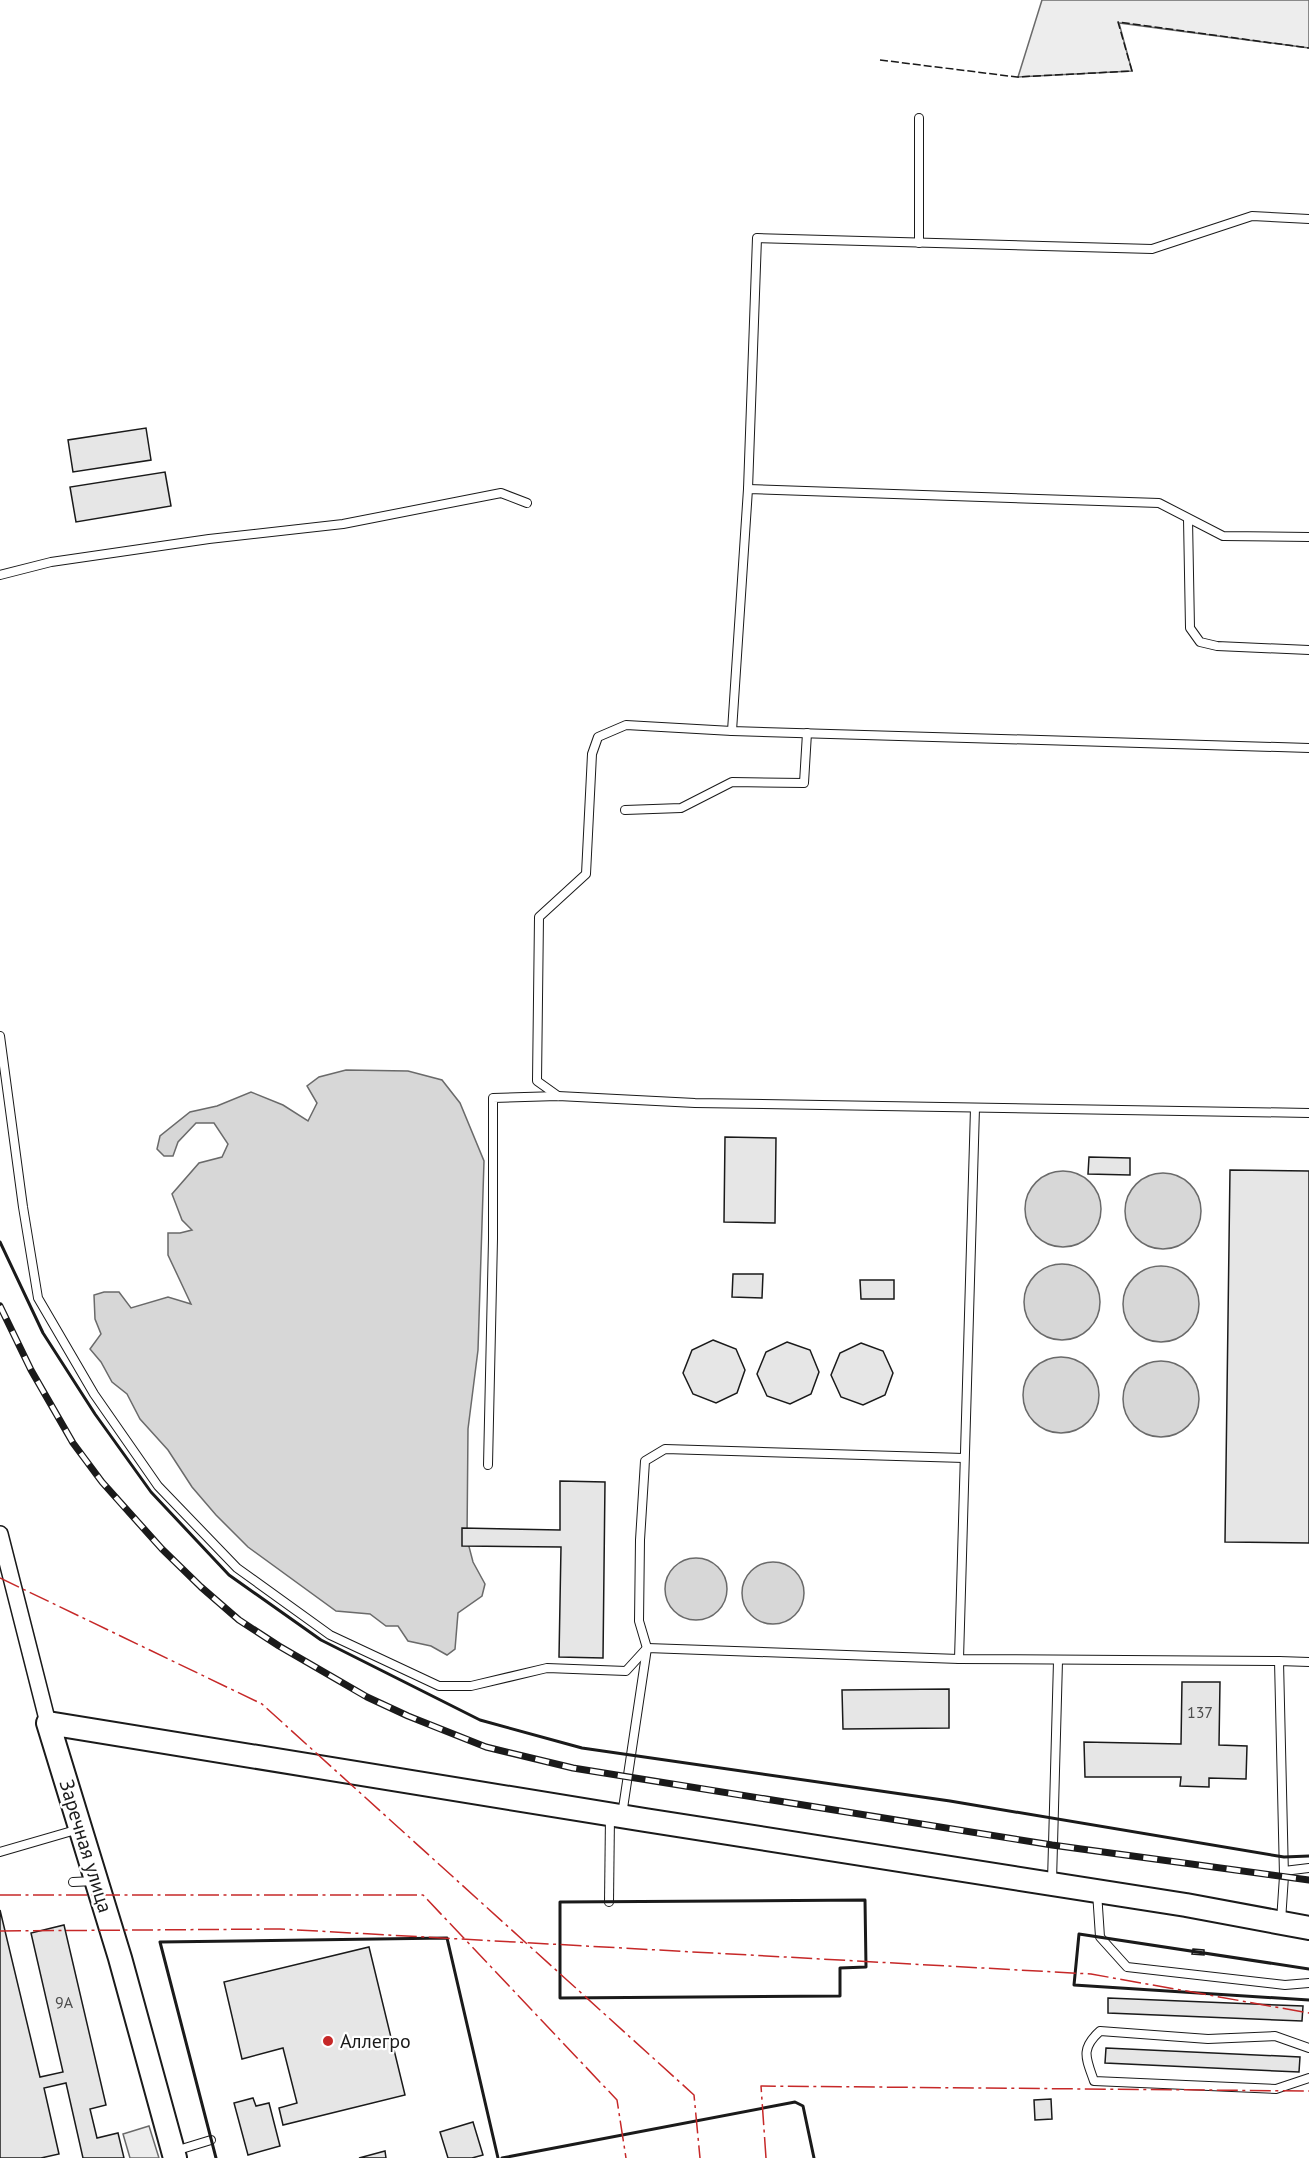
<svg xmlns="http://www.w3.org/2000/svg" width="1309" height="2158" font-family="'PT Sans',sans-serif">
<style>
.built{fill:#ededed;stroke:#6a6a6a;stroke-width:1.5}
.water{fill:#d7d7d7;stroke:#6a6a6a;stroke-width:1.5}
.building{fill:#e6e6e6;stroke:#1a1a1a;stroke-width:1.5}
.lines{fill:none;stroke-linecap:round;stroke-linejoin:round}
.lane-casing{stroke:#1a1a1a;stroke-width:10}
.street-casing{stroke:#1a1a1a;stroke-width:18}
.secondary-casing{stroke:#1a1a1a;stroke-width:26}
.lane{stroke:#fff;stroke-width:8}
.street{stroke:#fff;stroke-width:15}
.secondary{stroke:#fff;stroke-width:22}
.rail-casing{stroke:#1a1a1a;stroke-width:7}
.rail{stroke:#fff;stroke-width:4.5;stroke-dasharray:14;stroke-linecap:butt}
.fence{stroke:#1a1a1a;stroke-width:1.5;stroke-dasharray:8 3;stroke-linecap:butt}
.wall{stroke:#1a1a1a;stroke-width:3}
.power{stroke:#c62828;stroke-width:1.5;stroke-dasharray:21 4.5 3 4.5;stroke-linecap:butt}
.poi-dot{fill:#c62828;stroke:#fff;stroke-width:2}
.labels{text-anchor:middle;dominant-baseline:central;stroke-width:4.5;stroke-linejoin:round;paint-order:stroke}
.number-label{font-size:16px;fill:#4d4d4d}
.street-label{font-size:20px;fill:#1a1a1a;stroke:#fff}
.poi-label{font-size:20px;fill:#1a1a1a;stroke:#fff;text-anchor:start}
</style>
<rect width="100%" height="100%" fill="#fff"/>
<!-- built -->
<g class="built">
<path d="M1042 0H1309V48L1119 23 1132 71 1018 77Z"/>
<path d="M149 2126 159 2158H130L123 2134Z"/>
</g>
<!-- water -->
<g class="water">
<path d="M346 1070 408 1071 442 1080 460 1103 484 1161 478 1350 468 1429 467 1539 473 1562 485 1584 482 1596 458 1613 455 1649 447 1655 431 1646 408 1641 398 1626H386L370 1614 336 1611 248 1547 216 1515 192 1487 168 1450 140 1419 127 1394 112 1382 101 1362 90 1349 101 1334 95 1319 94 1295 104 1292H119L131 1308 168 1297 191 1304 168 1255V1233H180L192 1230 182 1220 172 1194 199 1163 222 1157 228 1144 214 1123H196L178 1142 173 1156H164L157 1149 160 1136 190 1112 217 1106 251 1092 283 1105 308 1121 317 1103 307 1086 319 1077Z"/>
<circle cx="1063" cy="1209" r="38"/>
<circle cx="1163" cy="1211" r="38"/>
<circle cx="1062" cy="1302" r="38"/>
<circle cx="1161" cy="1304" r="38"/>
<circle cx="1061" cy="1395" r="38"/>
<circle cx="1161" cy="1399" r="38"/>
<circle cx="696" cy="1589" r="31"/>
<circle cx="773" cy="1593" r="31"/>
</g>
<!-- building -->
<g class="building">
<path d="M146 428 151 460 73 472 68 440Z"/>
<path d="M165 472 171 506 76 522 70 487Z"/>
<path d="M725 1137 776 1138 775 1223 724 1222Z"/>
<path d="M1089 1157 1130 1158V1175L1088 1174Z"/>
<path d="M1230 1170 1309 1171V1543L1225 1542Z"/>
<path d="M733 1274H763L762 1298 732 1297Z"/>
<path d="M860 1280H894V1299H861Z"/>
<path d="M713 1340 736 1349 745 1370 737 1393 716 1403 693 1394 683 1373 692 1350Z"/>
<path d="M787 1342 810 1350 819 1372 811 1394 790 1404 767 1396 757 1374 766 1352Z"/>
<path d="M861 1343 883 1351 893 1373 885 1395 863 1405 841 1397 831 1375 840 1353Z"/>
<path d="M560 1481 605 1482 603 1658 559 1657 561 1547 462 1546V1528L560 1530Z"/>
<path d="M1182 1682H1220L1219 1745 1247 1746 1246 1779 1209 1778V1787L1180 1786 1181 1777H1085L1084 1742 1181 1744Z"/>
<path d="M949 1689V1728L843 1729 842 1690Z"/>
<path d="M0 1910 40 2077 63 2072 31 1933 64 1925 106 2105 90 2109 97 2138 118 2133 124 2158H83L66 2083 44 2088 59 2154 41 2158H0Z"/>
<path d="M369 1947 405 2095 283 2125 279 2108 297 2103 283 2048 242 2059 224 1982Z"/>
<path d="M1193 1949 1204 1950V1955L1192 1954Z"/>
<path d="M1108 1998 1303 2006 1302 2021 1108 2013Z"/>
<path d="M1106 2048 1300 2057 1299 2072 1105 2063Z"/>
<path d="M253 2098 256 2106 269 2103 280 2146 248 2155 234 2103Z"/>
<path d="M1051 2099 1052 2119 1035 2120 1034 2100Z"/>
<path d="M473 2122 483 2155 472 2158H448L440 2132Z"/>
<path d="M385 2151 386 2158H359Z"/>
</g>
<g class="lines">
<defs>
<g id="lane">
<path d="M919 118V243"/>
<path d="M748 489 757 238 1152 249 1252 216 1309 219"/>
<path d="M1188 519 1190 628 1200 642 1217 646 1309 650"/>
<path d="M1309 537 1223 536 1159 503 748 489 732 731 1309 748"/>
<path d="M0 575 51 562 209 539 343 524 501 493 527 503"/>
<path d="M625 810 681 808 732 782 804 783 807 733"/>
<path d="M0 1036 23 1207 38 1298 94 1394 158 1486 237 1568 330 1635 439 1686H471L547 1668 626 1671 647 1648 959 1659 1279 1661"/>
<path d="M558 1096 537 1081 539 917 586 874 592 754 598 737 626 725 732 731"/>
<path d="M488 1465 493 1239V1098L558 1096 695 1103 1309 1113"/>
<path d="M959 1659 975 1108"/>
<path d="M622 1815 647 1648 639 1621 640 1540 645 1461 665 1449 964 1458"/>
<path d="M0 1852 79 1829"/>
<path d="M1284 1871 1309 1868"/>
<path d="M1052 1881 1058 1661"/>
<path d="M73 1882 95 1881"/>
<path d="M1097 1892 1100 1937 1127 1967 1285 1985 1309 1983"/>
<path d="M609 1902 610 1816"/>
<path d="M1281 1921 1284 1876 1279 1661 1309 1662"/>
<path d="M1309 2048 1275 2036 1208 2039 1100 2031C1080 2049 1086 2058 1094 2081L1276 2089 1309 2078"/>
<path d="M175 2151 211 2140"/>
</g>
<path id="street" d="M0 1534 48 1723"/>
<path id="secondary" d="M175 2158 120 1958 48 1723 645 1820 1186 1905 1309 1928"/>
</defs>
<!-- lane casing -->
<use href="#lane" class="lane-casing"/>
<!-- street casing -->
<use href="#street" class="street-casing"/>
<!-- secondary casing -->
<use href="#secondary" class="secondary-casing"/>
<!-- lane -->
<use href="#lane" class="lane"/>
<!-- street -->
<use href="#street" class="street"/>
<!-- secondary -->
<use href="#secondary" class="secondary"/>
<defs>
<path id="rail" d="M0 1306 31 1370 73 1443 102 1482 162 1549 201 1587 239 1620 279 1646 367 1697 408 1716 486 1747 573 1768 1052 1845 1309 1880"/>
</defs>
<!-- rail casing -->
<use href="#rail" class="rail-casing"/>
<!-- rail -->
<use href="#rail" class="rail"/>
<!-- fence -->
<path class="fence" d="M880 60 1017 77 1132 71 1118 22 1309 48"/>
<!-- wall -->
<g class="wall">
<path d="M0 1242 43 1333 95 1414 151 1492 229 1575 321 1640 480 1720 582 1748 950 1801 1284 1857 1309 1856"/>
<path d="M865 1900 866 1967 840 1968V1996L560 1998V1902Z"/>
<path d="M1309 1969 1079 1934 1074 1985 1309 2000"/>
<path d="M216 2158 160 1942 447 1938 498 2158"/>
<path d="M502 2158 795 2102 803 2106 814 2158"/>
</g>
<!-- power -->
<g class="power">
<path d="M0 1578 262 1704 694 2095 700 2158"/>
<path d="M0 1895H423L617 2100 626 2158"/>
<path d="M0 1931 280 1929 1091 1974 1309 2013"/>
<path d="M766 2158 761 2086 1309 2091"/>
</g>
</g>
<!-- markers -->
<circle class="poi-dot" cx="328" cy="2041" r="6"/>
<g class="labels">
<!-- number labels -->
<g class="number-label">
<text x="1200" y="1712">137</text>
<text x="64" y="2002">9А</text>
</g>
<!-- street labels -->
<g class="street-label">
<text transform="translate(86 1846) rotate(73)">Заречная улица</text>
</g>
<!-- poi labels -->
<g class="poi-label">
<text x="340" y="2041">Аллегро</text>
</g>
</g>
</svg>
